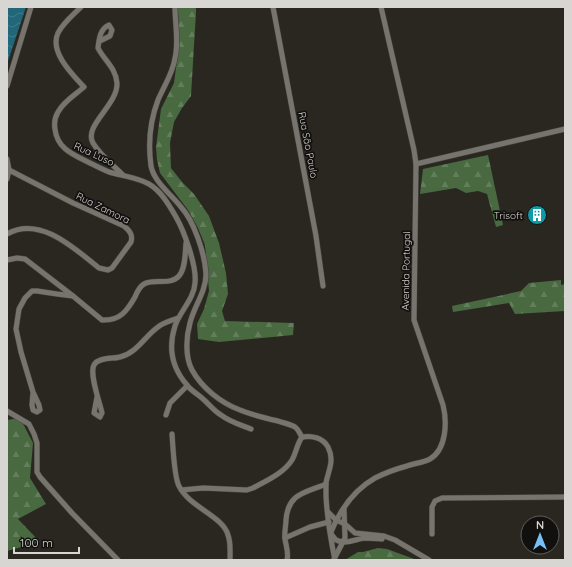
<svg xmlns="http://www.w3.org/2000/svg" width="572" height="567" font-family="Quicksand,sans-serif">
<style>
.forest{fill:url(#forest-firs)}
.water{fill:url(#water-waves)}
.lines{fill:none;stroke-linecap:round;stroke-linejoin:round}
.minor-casing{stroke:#45433f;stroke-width:6}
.minor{stroke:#77746d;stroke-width:5}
.labels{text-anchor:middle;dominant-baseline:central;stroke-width:3.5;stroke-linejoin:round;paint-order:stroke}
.street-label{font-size:10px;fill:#d8d6d2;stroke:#11100e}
.poi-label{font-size:10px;fill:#d8d6d2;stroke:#11100e;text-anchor:end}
</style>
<defs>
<pattern id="forest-firs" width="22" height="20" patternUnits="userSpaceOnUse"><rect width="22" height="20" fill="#496940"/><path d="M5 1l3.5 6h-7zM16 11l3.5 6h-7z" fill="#627e5b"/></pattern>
<pattern id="water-waves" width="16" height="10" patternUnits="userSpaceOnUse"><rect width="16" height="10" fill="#216779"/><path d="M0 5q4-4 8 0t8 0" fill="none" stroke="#407c8b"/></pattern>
</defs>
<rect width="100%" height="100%" fill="#2a2721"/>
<!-- forest -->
<g class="forest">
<path d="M178 7H196V12L191 96 182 108 174 122 170 143 171 168 182 182 194 194 209 216 219 243 226 273 228 294 222 311 225 321 294 323 293 335 219 342 198 339 197 324 204 309 209 291 205 245 198 228 188 210 160 173 157 160 156 147 161 109 174 83 179 45Z"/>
<path d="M488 155 503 225 496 227 487 194 478 191 466 193 456 188 420 194 423 169Z"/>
<path d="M561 280V285L565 284V311L515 314 509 303 453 312 452 306 521 291 529 283Z"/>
<path d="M20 418 33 443 30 478 46 504 18 519 40 542 7 551V420Z"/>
<path d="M378 548 387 549 417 560H345L358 552H363Z"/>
</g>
<!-- water -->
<path class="water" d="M7 7H26L7 64Z"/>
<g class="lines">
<defs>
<g id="minor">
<path d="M81 7C73 15 63 23 58 33 49 52 73 75 84 87 75 95 64 101 58 112 55 117 54 123 55 129 57 149 74 155 90 163 96 166 102 169 109 172 122 176 136 177 149 184 161 191 169 205 176 217 184 231 197 266 195 283 194 299 180 311 175 326 168 348 172 368 187 385 191 391 198 394 203 399 209 404 214 411 221 415 230 422 241 425 251 429"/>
<path d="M175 7C175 24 179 42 175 58 173 73 164 86 158 100 150 121 148 144 151 166 154 182 171 194 181 207 194 221 205 254 206 274 206 292 194 306 190 323 186 337 185 357 192 370 202 388 221 403 240 410 252 415 265 418 278 421 283 423 290 424 295 427 298 429 300 434 302 437"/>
<path d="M273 7 316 236 323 286"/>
<path d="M100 41 110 36 112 30 109 25C100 29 99 39 98 48 104 60 116 68 117 83 118 105 83 126 93 143 100 155 113 165 123 175"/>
<path d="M7 86 31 7"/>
<path d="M7 159 9 170 7 179"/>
<path d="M416 164 565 129"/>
<path d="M7 234C40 215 75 249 99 268L108 270 112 268 131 242C133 235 130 231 124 226L73 203 9 170"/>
<path d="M7 260 17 258 25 259 73 296"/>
<path d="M33 392 32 405 33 410 37 412 40 410 39 405 33 392 21 352 16 329 19 309 25 298 32 291H37L57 294 73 296 102 320C120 321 127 311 135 297 137 292 139 287 144 284 154 278 170 286 179 276 186 268 185 252 186 243"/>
<path d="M97 397 94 413 100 417 102 413C100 403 89 374 94 365 98 357 113 359 120 357 137 353 145 336 158 327 164 322 171 321 178 318"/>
<path d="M7 411 29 424 34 434 37 443V472L40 477 72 513 118 560"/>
<path d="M166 415 170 403 187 386"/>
<path d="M172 434C173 446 174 477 179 486 189 507 223 516 228 535 231 543 230 552 230 560"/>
<path d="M302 437C312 435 323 438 328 447 335 461 328 471 326 483 326 487 326 492 326 496 327 515 331 541 335 560"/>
<path d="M182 490 203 488 247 490 253 488C266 481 284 473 292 460 296 453 297 444 302 437"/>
<path d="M328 512 336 520 345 524 355 533 384 536 395 540 429 560"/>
<path d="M331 532C340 510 354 490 375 478 385 473 396 469 407 466 414 463 423 463 430 459 447 449 447 421 443 405L414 320 416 164 414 150 381 7"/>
<path d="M432 534V507L435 501 442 498 565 497"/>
<path d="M332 535 336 540C346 545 355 539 365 538 371 538 377 539 382 539"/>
<path d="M285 538 310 527 329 522"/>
<path d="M334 559 345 538 344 508"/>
<path d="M287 560C289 553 286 546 285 539 284 533 286 526 286 520 288 493 305 493 326 484"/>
</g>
</defs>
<!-- minor casing -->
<use href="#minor" class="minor-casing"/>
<!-- minor -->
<use href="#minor" class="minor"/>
</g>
<!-- icons -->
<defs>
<symbol id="building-disc" viewBox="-11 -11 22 22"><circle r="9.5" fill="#0f9aa8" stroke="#11100e"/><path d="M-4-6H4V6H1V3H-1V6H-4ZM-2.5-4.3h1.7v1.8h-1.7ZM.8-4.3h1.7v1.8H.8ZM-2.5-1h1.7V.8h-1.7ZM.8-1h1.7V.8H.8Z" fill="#fff"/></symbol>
</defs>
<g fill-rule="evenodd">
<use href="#building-disc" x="526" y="204" width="22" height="22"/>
</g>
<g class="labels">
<!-- street labels -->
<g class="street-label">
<text transform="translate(308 145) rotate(79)">Rua São Paulo</text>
<text transform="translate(94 154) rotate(25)">Rua Luso</text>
<text transform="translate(103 208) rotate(26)">Rua Zamora</text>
<text transform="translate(406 271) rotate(-89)">Avenida Portugal</text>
</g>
<!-- poi labels -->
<g class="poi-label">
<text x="523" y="215">Trisoft</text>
</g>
</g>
<!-- border -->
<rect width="572" height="567" fill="none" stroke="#d8d6d2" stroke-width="16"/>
<!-- north arrow -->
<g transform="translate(540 535)"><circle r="19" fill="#11100e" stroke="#615f5c"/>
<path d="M0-3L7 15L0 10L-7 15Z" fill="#76c0f7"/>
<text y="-6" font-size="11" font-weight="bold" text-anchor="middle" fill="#d8d6d2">N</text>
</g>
<!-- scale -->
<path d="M14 547v6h65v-6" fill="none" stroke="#d8d6d2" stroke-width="2"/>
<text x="20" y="547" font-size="12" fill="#d8d6d2" stroke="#11100e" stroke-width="3" paint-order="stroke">100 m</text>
</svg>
